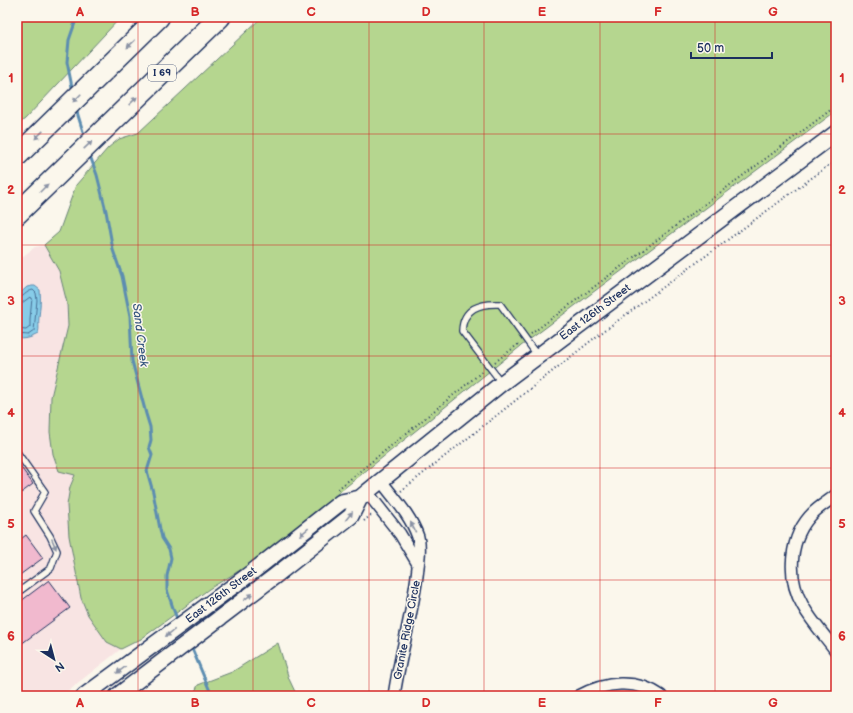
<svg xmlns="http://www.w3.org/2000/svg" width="853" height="713" font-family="'Balsamiq Sans',sans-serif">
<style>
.built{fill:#f8e4e3}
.green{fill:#b5d68f;stroke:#688276}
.water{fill:#87cce8;stroke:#5c8db1}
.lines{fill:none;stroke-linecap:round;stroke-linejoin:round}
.shore{stroke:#466e95;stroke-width:1}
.stream{stroke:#5c8db1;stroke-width:3}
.building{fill:#f1b9ce;stroke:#1b2f5e}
.service-casing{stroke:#1b2f5e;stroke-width:8}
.minor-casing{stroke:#1b2f5e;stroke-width:14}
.secondary-casing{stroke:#1b2f5e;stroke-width:18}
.motorway-casing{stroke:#1b2f5e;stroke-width:23}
.path{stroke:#1b2f5e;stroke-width:2;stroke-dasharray:1 3;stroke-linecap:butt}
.service{stroke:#fbf7ec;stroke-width:5.5}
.minor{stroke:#fbf7ec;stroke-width:11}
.secondary{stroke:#fbf7ec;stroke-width:15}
.motorway{stroke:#fbf7ec;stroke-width:20}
.oneway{fill:#8b93a5}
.grid{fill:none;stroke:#d62828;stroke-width:1;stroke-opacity:0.55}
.labels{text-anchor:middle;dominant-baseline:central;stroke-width:3;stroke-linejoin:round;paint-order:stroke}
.shield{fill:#fbf7ec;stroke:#5e6b89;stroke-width:1}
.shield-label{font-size:10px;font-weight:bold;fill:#1b2f5e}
.street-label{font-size:11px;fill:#1b2f5e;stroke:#fbf7ec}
.water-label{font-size:12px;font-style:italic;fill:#365680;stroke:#fbf7ec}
.neatline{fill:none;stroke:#d62828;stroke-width:1.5}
.grid-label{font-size:13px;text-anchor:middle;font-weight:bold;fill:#d62828}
</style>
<rect width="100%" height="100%" fill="#fbf7ec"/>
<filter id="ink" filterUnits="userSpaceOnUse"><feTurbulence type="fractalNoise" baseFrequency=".025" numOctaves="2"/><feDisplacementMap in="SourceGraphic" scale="8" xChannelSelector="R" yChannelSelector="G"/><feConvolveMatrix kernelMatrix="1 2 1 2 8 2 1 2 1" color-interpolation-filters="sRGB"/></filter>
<g filter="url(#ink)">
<!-- built -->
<path class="built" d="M44 245 59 271 67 303 68 326 51 397 50 432 53 454 75 475 70 487 76 572 81 598 107 642 121 649 61 696H17V261L35 247Z"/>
<!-- green -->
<g class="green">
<path d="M17 17H121L25 119 17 125Z"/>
<path d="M262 17H836V111L521 346 250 564 209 589 141 639 121 649 107 642 88 615 81 598 69 536 67 505 70 487 75 475 59 471 53 454 50 432 51 397 68 326 67 303 59 271 44 245 59 232 76 185 108 148 119 139 138 133Z"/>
<path d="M278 643 289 679 297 696H193L198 685 232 672Z"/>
</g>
<!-- water -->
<path class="water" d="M32 286H35L40 290C41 300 40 308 39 317 38 324 40 327 38 334 30 338 25 340 17 338V296L27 287Z"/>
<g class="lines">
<!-- shore -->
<g class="shore">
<path d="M17 299C23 298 26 291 33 290L36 293 37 300 34 331 28 335 17 334"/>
<path d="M17 304 22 303 30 297 32 298 30 319V327L26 330 17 329"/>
</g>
<!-- stream -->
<g class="stream">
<path d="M73 92 67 62 69 40 77 17"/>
<path d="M76 109 85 138"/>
<path d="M89 153 97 175 106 211 113 250 122 276 130 316 132 361 146 414 150 427 151 440 149 447 152 455 147 471 153 492 160 529 162 538 169 549 171 558 167 576V590L174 611 178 621"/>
<path d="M191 646 212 696"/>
</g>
</g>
<!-- building -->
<g class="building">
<path d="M17 462 33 484 17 496Z"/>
<path d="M26 535 43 558 17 577V542Z"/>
<path d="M49 580 70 608 17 647V604Z"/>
</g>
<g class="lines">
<defs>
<g id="service">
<path d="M501 382 462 331C463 308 480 303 500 304L537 355"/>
<path d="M17 452 45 492 34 511 50 536 57 551 51 568 17 593"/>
</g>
<g id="minor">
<path d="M381 481C394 498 411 516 418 537 421 547 419 556 418 567 414 610 400 653 394 696"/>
<path d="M367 492 400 534 418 564"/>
<path d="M836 495C829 501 820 506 814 512 789 536 786 577 803 606 812 622 825 636 836 651"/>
<path d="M579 696C605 682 636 678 661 696"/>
</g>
<g id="secondary">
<path d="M84 696 247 576 341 502 360 498 367 492 502 383 836 133"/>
<path d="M117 696 275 576 351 516 360 498"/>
</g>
<g id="motorway">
<path d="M17 156 159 17"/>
<path d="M17 214 220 17"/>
</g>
</defs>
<!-- service casing -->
<use href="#service" class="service-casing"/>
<!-- minor casing -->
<use href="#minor" class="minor-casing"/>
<!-- secondary casing -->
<use href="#secondary" class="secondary-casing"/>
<!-- motorway casing -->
<use href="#motorway" class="motorway-casing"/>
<!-- path -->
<g class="path">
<path d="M531 334 836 106"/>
<path d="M495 362 520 343"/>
<path d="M338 489 483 371"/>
<path d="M401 491 597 336 836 160"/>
<path d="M364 521 371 515"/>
</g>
<!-- service -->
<use href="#service" class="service"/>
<!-- minor -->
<use href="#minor" class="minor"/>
<!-- secondary -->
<use href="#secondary" class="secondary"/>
<!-- motorway -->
<use href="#motorway" class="motorway"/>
</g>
<!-- one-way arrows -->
<defs><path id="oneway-solid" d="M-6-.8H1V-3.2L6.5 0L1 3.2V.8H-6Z"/></defs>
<g class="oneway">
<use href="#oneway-solid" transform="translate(131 44) rotate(136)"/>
<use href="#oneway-solid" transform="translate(77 98) rotate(135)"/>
<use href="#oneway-solid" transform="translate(133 101) rotate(-44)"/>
<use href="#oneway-solid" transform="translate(39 135) rotate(136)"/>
<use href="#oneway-solid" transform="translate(88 145) rotate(-44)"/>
<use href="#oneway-solid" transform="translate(44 188) rotate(-45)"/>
<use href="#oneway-solid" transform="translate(349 516) rotate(-51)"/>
<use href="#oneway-solid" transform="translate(413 527) rotate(-117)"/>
<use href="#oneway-solid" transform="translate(304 532) rotate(141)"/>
<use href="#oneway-solid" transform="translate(54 544) rotate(67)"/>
<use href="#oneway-solid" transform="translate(248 597) rotate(-37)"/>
<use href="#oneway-solid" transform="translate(170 633) rotate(143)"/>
<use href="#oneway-solid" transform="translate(121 670) rotate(144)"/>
</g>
</g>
<!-- grid -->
<path class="grid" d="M138 17V696M253 17V696M369 17V696M484 17V696M600 17V696M715 17V696M17 134H836M17 245H836M17 356H836M17 468H836M17 580H836"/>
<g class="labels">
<!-- shield labels -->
<rect class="shield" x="148" y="65" width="28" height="16" rx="3"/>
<g class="shield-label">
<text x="162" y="73">I 69</text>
</g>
<!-- street labels -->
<g class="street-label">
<text transform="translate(595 312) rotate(-37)">East 126th Street</text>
<text transform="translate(221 595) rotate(-37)">East 126th Street</text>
<text transform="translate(407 630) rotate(-79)">Granite Ridge Circle</text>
</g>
<!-- water labels -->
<g class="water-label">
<text transform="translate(140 335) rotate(83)">Sand Creek</text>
</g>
</g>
<!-- margin -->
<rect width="853" height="713" fill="none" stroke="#fbf7ec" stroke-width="44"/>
<!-- north arrow -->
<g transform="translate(54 659) rotate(144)" stroke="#fbf7ec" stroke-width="3" paint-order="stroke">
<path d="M0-3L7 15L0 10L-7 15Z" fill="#1b2f5e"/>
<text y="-6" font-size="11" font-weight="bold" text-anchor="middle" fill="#1b2f5e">N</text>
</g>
<!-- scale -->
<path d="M691 52v6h81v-6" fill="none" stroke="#1b2f5e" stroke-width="2"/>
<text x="697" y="52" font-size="12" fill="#1b2f5e" stroke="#fbf7ec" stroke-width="3" paint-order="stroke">50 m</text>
<rect x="22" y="22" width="809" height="669" class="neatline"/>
<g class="grid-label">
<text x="80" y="16">A</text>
<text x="195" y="16">B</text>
<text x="311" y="16">C</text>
<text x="426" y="16">D</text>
<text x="542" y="16">E</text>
<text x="658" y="16">F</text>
<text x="773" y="16">G</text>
<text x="11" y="82">1</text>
<text x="842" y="82">1</text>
<text x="11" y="194">2</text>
<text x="842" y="194">2</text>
<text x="11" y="305">3</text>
<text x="842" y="305">3</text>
<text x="11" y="417">4</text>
<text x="842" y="417">4</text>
<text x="11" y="528">5</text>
<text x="842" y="528">5</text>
<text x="11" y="640">6</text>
<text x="842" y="640">6</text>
<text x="80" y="707">A</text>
<text x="195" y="707">B</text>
<text x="311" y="707">C</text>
<text x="426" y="707">D</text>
<text x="542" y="707">E</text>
<text x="658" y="707">F</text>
<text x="773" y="707">G</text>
</g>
</svg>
